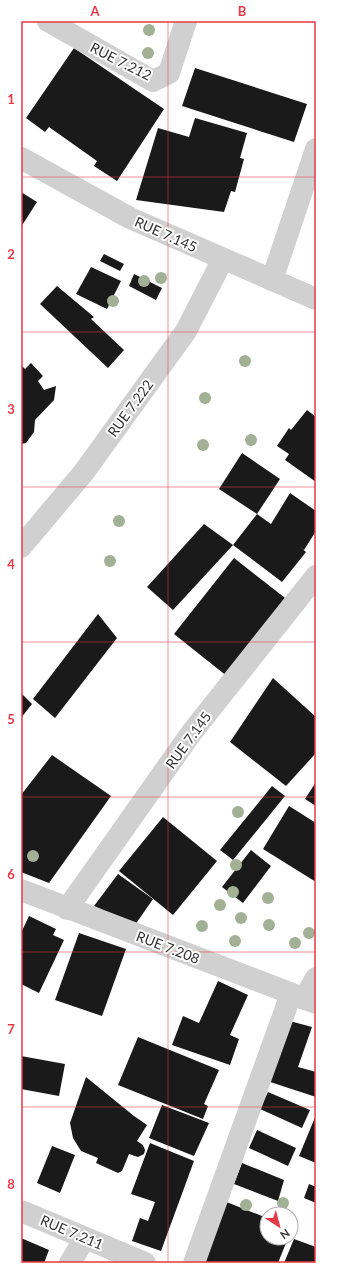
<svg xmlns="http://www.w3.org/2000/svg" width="337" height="1284" font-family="Lato,sans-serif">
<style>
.building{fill:#1a1a1a}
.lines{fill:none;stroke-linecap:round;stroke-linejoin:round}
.minor{stroke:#d0d0d0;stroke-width:22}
.tree{fill:#a2b095}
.grid{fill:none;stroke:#e63946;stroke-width:1;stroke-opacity:0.55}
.labels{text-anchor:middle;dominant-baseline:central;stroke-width:4;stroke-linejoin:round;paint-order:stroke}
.street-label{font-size:14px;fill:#333;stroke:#fff}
.neatline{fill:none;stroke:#e63946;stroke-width:1.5}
.grid-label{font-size:13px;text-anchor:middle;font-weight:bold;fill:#e63946}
</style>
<rect width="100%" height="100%" fill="#fff"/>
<!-- building -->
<g class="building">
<path d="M74 48 164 109 117 181 94 166 97 161 49 127 45 132 26 118Z"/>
<path d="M195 68 307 104 294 142 182 106Z"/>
<path d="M195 118 247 133 240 158 244 159 235 192 231 191 224 212 136 200 158 128 189 137Z"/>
<path d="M21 192 37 202 21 227Z"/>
<path d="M104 254 124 264 120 271 100 261Z"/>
<path d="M91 267 121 281 107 309 76 294Z"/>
<path d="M134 274 162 288 156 300 129 286Z"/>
<path d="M57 286 94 317 91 319 124 350 108 368 40 304Z"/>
<path d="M31 363 43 376 38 381 44 390 56 386 54 400 35 420 34 432 26 443 21 444V365L25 369Z"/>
<path d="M307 410 316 417V482L285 460 289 454 277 446 289 428 291 430Z"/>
<path d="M242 453 280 479 257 514 219 489Z"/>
<path d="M290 493 316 511V531L304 550 299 546 306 552 282 582 233 545 257 514 271 524Z"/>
<path d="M204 524 233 545 173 610 147 587Z"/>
<path d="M234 558 289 601 228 677 174 634Z"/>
<path d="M98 614 117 638 55 718 33 699Z"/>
<path d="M273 678 316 717V753L286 786 230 742Z"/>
<path d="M21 693 32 704 21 718Z"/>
<path d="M52 755 111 796 49 883 21 872V795Z"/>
<path d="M316 782V806L305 799Z"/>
<path d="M272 786 285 796 233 860 220 850Z"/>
<path d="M289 806 316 823V882L263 849Z"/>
<path d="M163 817 217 861 173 915 119 871Z"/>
<path d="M251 850 271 866 243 903 222 887Z"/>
<path d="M118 874 153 899 135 925 94 906Z"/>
<path d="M29 916 56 929 53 935 64 940 39 993 21 984V933Z"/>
<path d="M79 933 126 949 102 1016 55 1000Z"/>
<path d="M218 981 248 995 230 1035 239 1039 230 1065 172 1045 183 1016 199 1023Z"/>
<path d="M286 1020 312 1027 298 1067 316 1072V1097L264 1080Z"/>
<path d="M138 1037 219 1070 204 1104 208 1106 203 1119 118 1085Z"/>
<path d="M21 1056 65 1064 59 1096 21 1089Z"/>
<path d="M86 1077 134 1116 147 1125 137 1141 143 1145 145 1150 144 1154 138 1157 129 1154 122 1171 118 1173 96 1163 98 1158 81 1151 73 1138 70 1123Z"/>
<path d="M268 1092 310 1110 302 1128 260 1109Z"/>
<path d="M162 1105 209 1123 194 1156 149 1138Z"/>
<path d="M316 1115V1163L299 1156Z"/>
<path d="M257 1130 296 1148 288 1166 249 1148Z"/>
<path d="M150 1143 194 1161 161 1251 132 1241 140 1218 148 1221 155 1202 131 1194Z"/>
<path d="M52 1146 75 1155 60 1193 37 1183Z"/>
<path d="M242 1163 284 1180 278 1201 234 1184Z"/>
<path d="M309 1184 316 1187V1203L304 1198Z"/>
<path d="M224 1201 267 1218V1238H288L278 1263H199Z"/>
<path d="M21 1238 49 1250 44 1263H21Z"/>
<path d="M294 1239 316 1247V1263H284Z"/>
</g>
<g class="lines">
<!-- minor -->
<g class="minor">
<path d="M48 21 153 81 169 73 186 21"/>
<path d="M21 158 130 218 316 299"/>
<path d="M272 280 316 149"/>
<path d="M21 547 84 472 186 331 223 259"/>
<path d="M21 890 316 1003"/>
<path d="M67 909 192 732 316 576"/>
<path d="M304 999 316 978"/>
<path d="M21 1211 145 1263"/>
<path d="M70 1263 85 1238"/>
<path d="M194 1263 291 994"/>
</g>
</g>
<!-- trees -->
<g class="tree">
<circle cx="149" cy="30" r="6"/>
<circle cx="148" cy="53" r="6"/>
<circle cx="161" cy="278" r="6"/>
<circle cx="144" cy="281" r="6"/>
<circle cx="113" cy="301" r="6"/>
<circle cx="245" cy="361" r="6"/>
<circle cx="205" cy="398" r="6"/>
<circle cx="251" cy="440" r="6"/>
<circle cx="203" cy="445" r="6"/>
<circle cx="119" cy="521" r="6"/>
<circle cx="110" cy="561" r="6"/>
<circle cx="238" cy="812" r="6"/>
<circle cx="33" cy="856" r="6"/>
<circle cx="236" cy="865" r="6"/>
<circle cx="233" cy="892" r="6"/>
<circle cx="268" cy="898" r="6"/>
<circle cx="220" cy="905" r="6"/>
<circle cx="241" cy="918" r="6"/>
<circle cx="269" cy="925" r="6"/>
<circle cx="202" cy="926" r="6"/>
<circle cx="309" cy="933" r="6"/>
<circle cx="235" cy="941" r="6"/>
<circle cx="295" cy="943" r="6"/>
<circle cx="283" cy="1203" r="6"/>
<circle cx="246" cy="1205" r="6"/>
</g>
<!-- grid -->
<path class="grid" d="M168 21V1263M21 177H316M21 332H316M21 487H316M21 642H316M21 797H316M21 952H316M21 1107H316"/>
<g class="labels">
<!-- street labels -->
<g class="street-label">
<text transform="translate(121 61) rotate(27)">RUE 7.212</text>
<text transform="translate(166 234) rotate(24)">RUE 7.145</text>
<text transform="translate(130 408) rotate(-54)">RUE 7.222</text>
<text transform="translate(188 740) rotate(-54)">RUE 7.145</text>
<text transform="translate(168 947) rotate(21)">RUE 7.208</text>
<text transform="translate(72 1232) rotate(23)">RUE 7.211</text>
</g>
</g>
<!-- border -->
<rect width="337" height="1284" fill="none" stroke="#ffffff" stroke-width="44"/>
<!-- north arrow -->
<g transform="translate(279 1226) rotate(144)"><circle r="19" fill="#ffffff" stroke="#adadad"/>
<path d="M0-3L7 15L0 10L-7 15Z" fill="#e63946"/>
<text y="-6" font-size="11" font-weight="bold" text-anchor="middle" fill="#333333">N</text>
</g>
<rect x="22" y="22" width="293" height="1240" class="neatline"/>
<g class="grid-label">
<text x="95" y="16">A</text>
<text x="242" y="16">B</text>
<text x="11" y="104">1</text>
<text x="11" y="259">2</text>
<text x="11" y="414">3</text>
<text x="11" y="569">4</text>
<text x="11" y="724">5</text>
<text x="11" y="879">6</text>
<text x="11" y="1034">7</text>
<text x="11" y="1189">8</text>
</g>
</svg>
